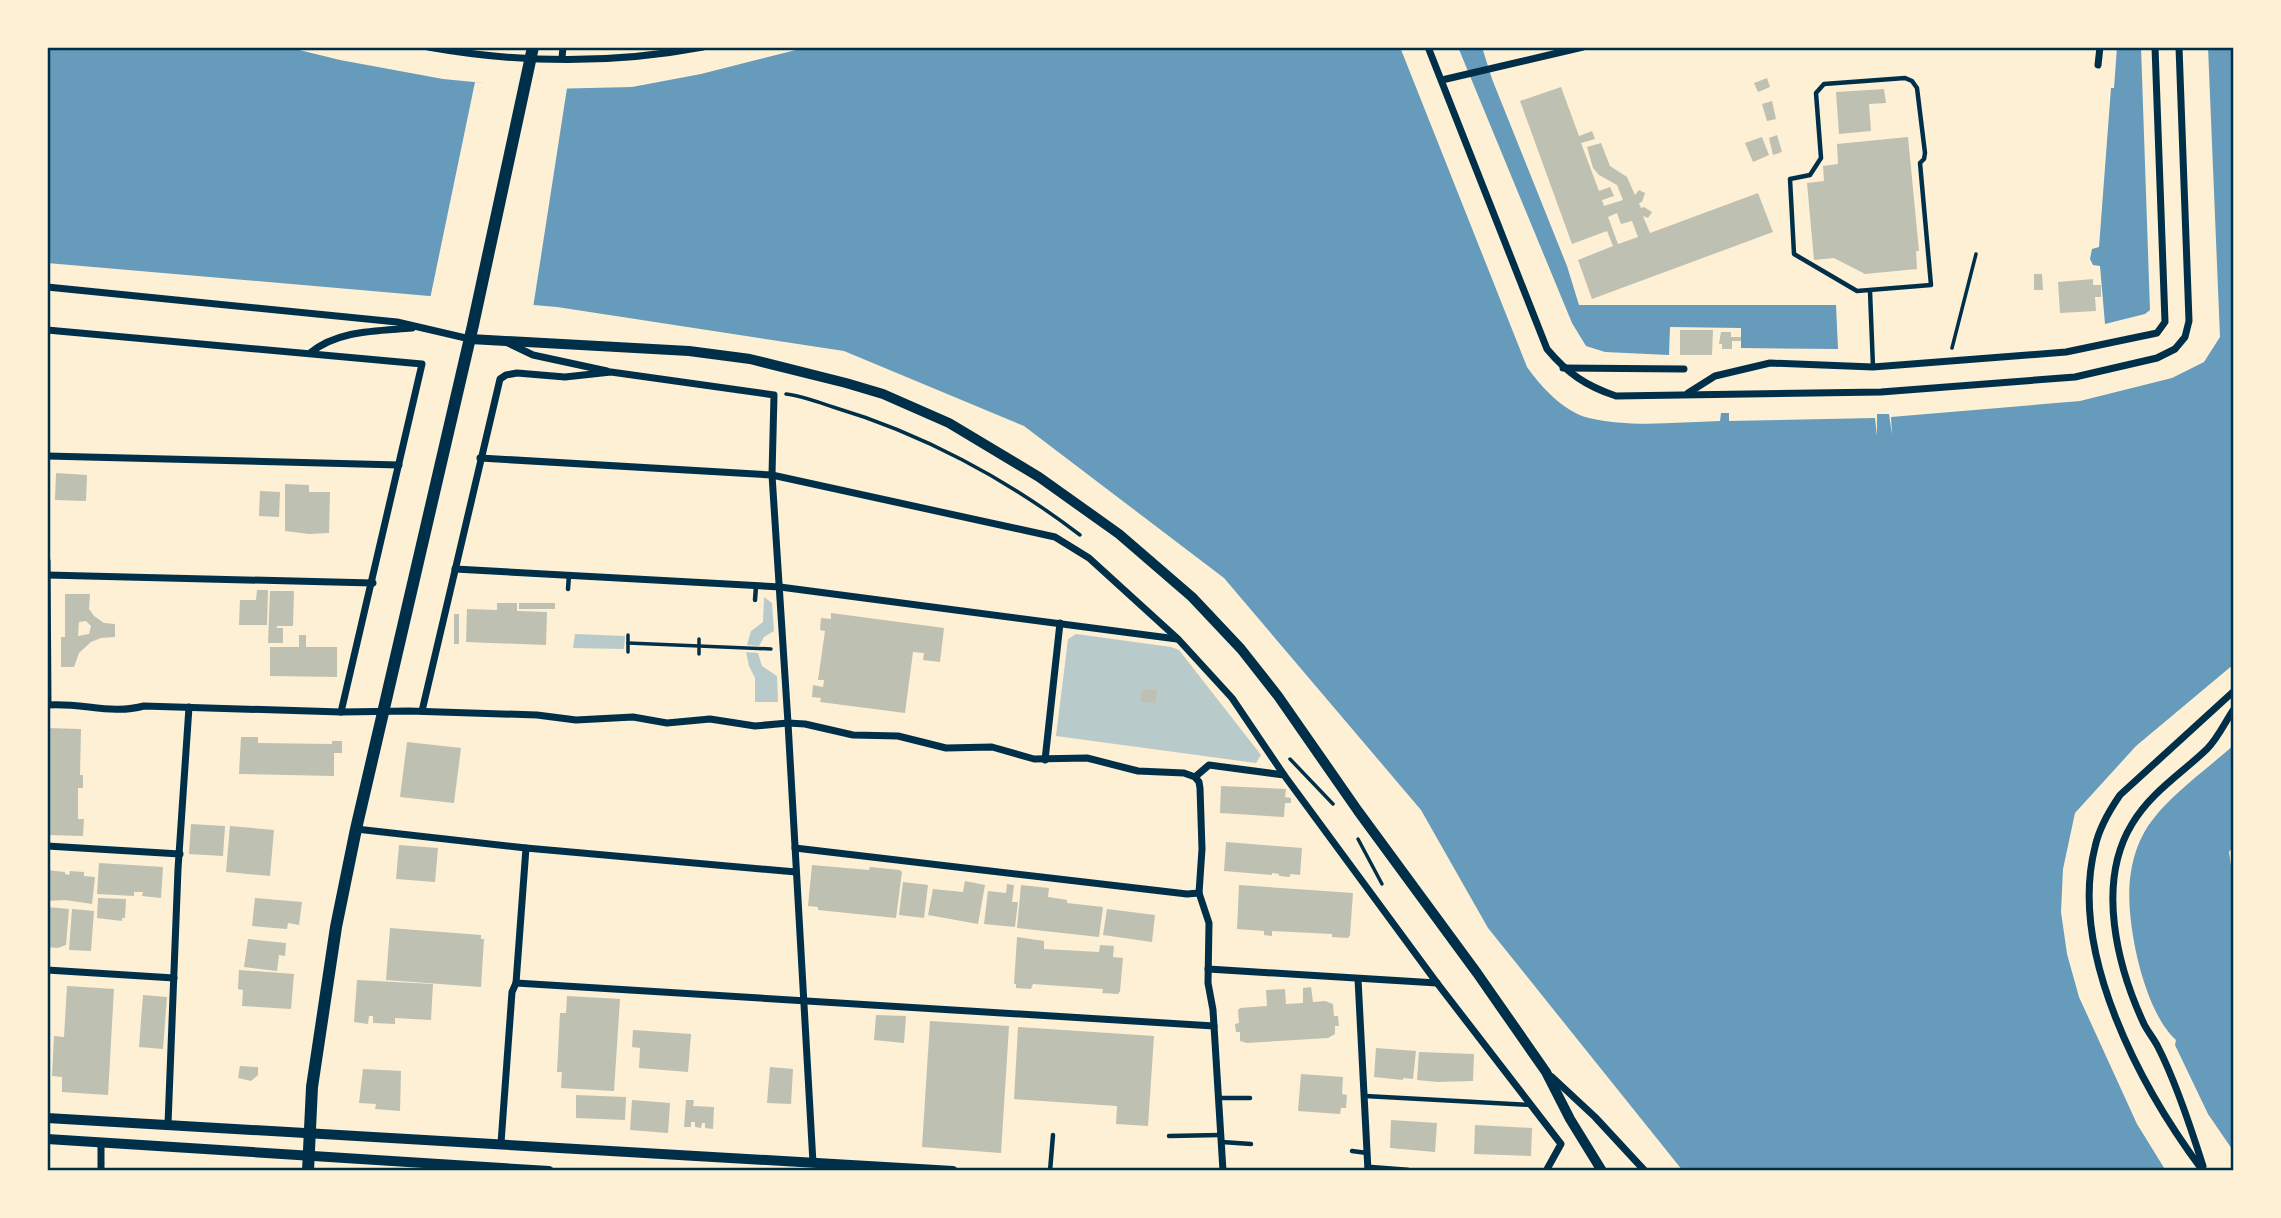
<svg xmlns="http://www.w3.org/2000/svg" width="2281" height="1218" font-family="'Playfair Display',serif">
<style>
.green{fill:#b9caca}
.water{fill:#669bbc}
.pier{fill:#fdf0d5}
.building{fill:#bec0b2;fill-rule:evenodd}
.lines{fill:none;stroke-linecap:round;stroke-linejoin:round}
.path{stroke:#003049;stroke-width:3.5}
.service{stroke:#003049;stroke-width:4.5}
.minor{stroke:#003049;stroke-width:7}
.tertiary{stroke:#003049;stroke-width:10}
.secondary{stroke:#003049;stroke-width:12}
.neatline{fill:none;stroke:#003049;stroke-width:2.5}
</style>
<rect width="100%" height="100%" fill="#fdf0d5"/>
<!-- green -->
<g class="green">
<path d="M764 597 772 603 774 631 764 637 759 646 747 645 751 631 763 622Z"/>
<path d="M575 634 625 636 624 649 573 648Z"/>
<path d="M1076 634 1171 647 1179 650 1261 755 1256 763 1056 736 1068 639Z"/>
<path d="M746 652 758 653 762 666 777 676 778 702H755V678L749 666Z"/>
</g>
<!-- water -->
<g class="water">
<path d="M47 47H287L340 60 443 79 546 89 632 87 701 74 808 47H1400L1527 367C1541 387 1564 412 1589 418 1631 428 1678 422 1720 421L1721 413H1729V421L1875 418 1877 436V414H1889L1892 435 1891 417 2080 401 2172 378 2204 362 2220 337 2208 47H2234V664L2136 746 2075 813 2063 869 2061 912 2067 954 2079 997 2137 1124 2166 1171H1683L1488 928 1421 810 1224 578 1024 426 844 351 557 307 47 263Z"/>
<path d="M1458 47H1482L1492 79 1567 266 1579 305H1836L1838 349 1741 348V328L1670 327 1669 355 1605 352 1586 346 1572 323Z"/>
<path d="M2117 47H2141L2150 310 2145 314 2105 324 2100 266 2093 265 2090 259 2092 249 2099 247 2111 88H2114Z"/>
<path d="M2234 745V845L2229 852 2234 887V1152L2208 1114 2175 1045 2176 1040C2143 1011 2123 914 2131 872 2133 858 2138 843 2145 831 2164 799 2206 770 2234 745Z"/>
</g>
<!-- pier -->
<path class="pier" d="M475 82 567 88 533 308 430 299Z"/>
<!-- building -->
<g class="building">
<path d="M1767 78 1770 87 1758 92 1754 83Z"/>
<path d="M1561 87 1579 136 1592 131 1595 139 1581 143 1599 191 1610 187 1614 196 1602 200 1604 206 1623 200 1617 185 1599 175 1593 168 1587 147 1601 143 1610 166 1627 177 1635 195 1639 190 1645 193 1642 202 1639 203 1641 208 1644 207 1652 212 1648 218 1643 216 1650 233 1758 193 1773 232 1592 299 1578 260 1613 246 1607 231 1572 244 1520 101ZM1617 213 1621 224 1632 221 1638 237 1618 244 1608 217Z"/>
<path d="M1884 89 1886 103 1869 104 1871 131 1839 134 1836 92Z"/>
<path d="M1772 101 1776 119 1767 121 1762 104Z"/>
<path d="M1777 135 1782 152 1773 155 1769 138Z"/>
<path d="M1762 137 1769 155 1753 162 1745 143Z"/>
<path d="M1908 137 1919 251H1916L1917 269 1865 274 1834 258 1814 260 1807 183 1824 181 1823 166 1838 164 1837 144Z"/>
<path d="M2034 274H2042L2043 290H2034Z"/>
<path d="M2093 279V285H2101V297H2095L2096 311 2060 313 2058 282Z"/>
<path d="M1680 330H1713L1712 355H1680Z"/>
<path d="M1721 332H1731V337H1741V341H1732V349H1722V344H1719Z"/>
<path d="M56 473 87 475 86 501 55 500Z"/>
<path d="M285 484 309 485V492H330L329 533 309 534 285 531Z"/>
<path d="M260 491 280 492 279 517 259 516Z"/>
<path d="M257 590H268L267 625H239L240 600H256Z"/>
<path d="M270 591H294L293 626H277V628H283V643H268Z"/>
<path d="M65 594H90L89 609 94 616 104 623 115 624V637L101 638 91 642 79 653 74 667H61V637H65ZM86 621 91 626 89 634 78 636 79 622Z"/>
<path d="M497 603H517V611L547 612 546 645 466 642 467 609 497 610Z"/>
<rect x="519" y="603" width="36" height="6"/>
<path d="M831 613 944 628 940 662 923 660 924 653 913 652 905 713 820 702 821 698 812 697 813 685 823 687 824 680H818L825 631 820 630 821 618 831 619Z"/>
<rect x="454" y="614" width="5" height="30"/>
<path d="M299 635H306V647H337V677L270 676V647H299Z"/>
<path d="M1142 689 1157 690 1156 703 1141 702Z"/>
<path d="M47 728 81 729 80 775H83V788H78V819H84L83 836 47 835Z"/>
<path d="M241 737H258V743L332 744V741H342V753H334V776L239 774Z"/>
<path d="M407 742 461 748 454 803 400 797Z"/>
<path d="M1221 786 1286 789 1285 797 1291 798V803H1285L1284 817 1220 813Z"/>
<path d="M191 824 225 826 223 856 189 854Z"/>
<path d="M230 826 274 830 270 876 226 872Z"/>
<path d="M1226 842 1302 848 1300 875 1290 874V877L1279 876V874L1272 873V875L1224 871Z"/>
<path d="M399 845 438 848 435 882 396 879Z"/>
<path d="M99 863 163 867 161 898 142 896 143 892H134V896L97 894Z"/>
<path d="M812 865 869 870 870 867 900 870 902 872 896 918 818 910V907L808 906Z"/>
<path d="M47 870 65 872V874L69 875 70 871 84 872V876L95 877 92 904 65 900 47 901Z"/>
<path d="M965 881 985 885 978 924 928 915 933 889 963 892Z"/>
<path d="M903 882 928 885 924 918 899 915Z"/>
<path d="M1007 884 1014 885 1012 902H1018L1015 927 984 924 988 891 1006 893Z"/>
<path d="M1021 885 1049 888 1048 897 1067 900V903L1103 907 1099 937 1017 928Z"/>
<path d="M1239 885 1353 893 1350 935 1348 938 1332 937V934L1272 931V936L1264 935V931L1237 929Z"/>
<path d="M98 898 126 899 125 918H122V921L97 918Z"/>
<path d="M255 898 302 902 299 925 288 923 287 929 252 926Z"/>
<path d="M47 907 69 909 66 945 58 948 47 947Z"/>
<path d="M72 909 94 911 91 951 69 950Z"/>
<path d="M1107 909 1155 915 1152 942 1103 935Z"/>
<path d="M390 928 481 935V939H484L481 987 386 980Z"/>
<path d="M1017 937 1044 941V949L1099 952 1100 945 1114 946 1113 957 1123 958 1120 991 1118 994 1102 993 1103 989 1033 984 1031 989 1016 988V984H1014Z"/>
<path d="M248 939 286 943 285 956 279 955 277 971 244 967Z"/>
<path d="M239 970 294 974 291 1009 242 1006 243 990 238 989Z"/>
<path d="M357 980 433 984 431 1020 395 1018V1024L373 1023V1016H369L368 1024 354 1022Z"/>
<path d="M67 986 114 989 108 1095 62 1092V1077L52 1076 54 1036 64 1037Z"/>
<path d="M1311 987 1313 1002 1325 1001 1333 1004 1334 1016H1338L1339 1026H1335V1034L1328 1038 1247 1043 1240 1041V1032H1236L1235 1024 1239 1023 1238 1010 1240 1008 1267 1006 1266 990 1285 989 1286 1004 1303 1003V988Z"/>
<path d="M143 995 167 997 163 1049 139 1047Z"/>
<path d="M567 996 620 999 614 1091 561 1088 562 1072H557L560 1013H566Z"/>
<path d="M876 1015 906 1016 904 1043 874 1040Z"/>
<path d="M930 1021 1009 1026 1001 1153 922 1147Z"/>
<path d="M1018 1027 1154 1036 1148 1126 1116 1124 1117 1106 1014 1099Z"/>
<path d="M633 1030 691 1034 688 1072 639 1068 640 1048 632 1047Z"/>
<path d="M1376 1048 1416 1051 1413 1079 1403 1078V1080L1374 1077Z"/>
<path d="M1419 1052 1474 1054 1473 1081 1438 1082 1417 1080Z"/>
<path d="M240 1066 258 1067V1075L251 1081 238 1078Z"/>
<path d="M770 1067 793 1069 791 1104 767 1103Z"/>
<path d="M363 1069 401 1071 400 1111 375 1109 376 1104 359 1103Z"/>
<path d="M1301 1074 1343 1077 1342 1094 1347 1095 1346 1108H1341L1340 1114 1298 1111Z"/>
<path d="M576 1095 626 1097 625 1120 576 1118Z"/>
<path d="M632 1100 670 1103 668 1133 630 1130Z"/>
<path d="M686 1100H694L693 1106 714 1107 713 1129 705 1128V1123H702L701 1128 695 1127V1122H691V1127H684Z"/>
<path d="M1391 1120 1437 1123 1435 1152 1390 1148Z"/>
<path d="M1475 1125 1532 1128 1531 1156 1474 1154Z"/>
</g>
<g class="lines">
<!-- path -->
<g class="path">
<path d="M1952 348 1976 254"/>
<path d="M786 394C802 396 818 402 833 407 921 433 1007 479 1080 535"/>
<path d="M628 643 771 649"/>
<path d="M628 652V635"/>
<path d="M699 654V639"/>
<path d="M1290 759 1333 804"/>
<path d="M1358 839 1382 884"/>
</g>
<!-- service -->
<g class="service">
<path d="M1905 78 1912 81 1917 88 1925 153 1924 159 1920 163 1931 285 1857 291 1794 254 1790 179 1810 175 1821 158 1816 93 1824 84Z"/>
<path d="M1870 291 1873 367"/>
<path d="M568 589 569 575"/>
<path d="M755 600 756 586"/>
<path d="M1365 1096 1531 1105"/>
<path d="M1219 1098H1250"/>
<path d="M1169 1136 1220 1135"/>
<path d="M1222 1142 1251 1144"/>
<path d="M1352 1151 1367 1153"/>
<path d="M1050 1171 1053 1135"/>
</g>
<!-- minor -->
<g class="minor">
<path d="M428 47C518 63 613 64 703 47"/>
<path d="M1428 47 1547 349C1567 373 1586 386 1616 396L1881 392 2075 377 2157 358 2175 349 2185 337 2189 321 2179 47"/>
<path d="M562 58 563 47"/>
<path d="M2098 65 2100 47"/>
<path d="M1442 80 1583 47"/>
<path d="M47 287 397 322 470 339"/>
<path d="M47 330 422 364 341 712"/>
<path d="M508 343 533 355 607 371"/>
<path d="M310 353C338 330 377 331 412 328"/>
<path d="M1563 368 1684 369"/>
<path d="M1688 393 1715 376 1770 363 1873 367 2066 352 2157 333 2165 322 2155 47"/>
<path d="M47 456 399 465"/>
<path d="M480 458 772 475 1055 537 1089 558 1178 639 1232 698 1284 775"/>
<path d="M47 561 48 705"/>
<path d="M455 569 780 587 1177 639"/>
<path d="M47 575 373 583"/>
<path d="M47 705C81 702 111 715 144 706L341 712 409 711 537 715 576 720 633 717 667 723 710 719 755 726 788 723 805 724 853 735 898 736 946 748 992 747 1034 759 1087 758 1138 771 1184 773 1195 777 1199 782 1200 788 1202 849 1199 893 1209 923 1208 983 1213 1010 1223 1171"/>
<path d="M422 711 500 379 506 375 517 373 565 377 611 372 774 395 772 475 788 723 813 1163"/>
<path d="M1045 760 1060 623"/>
<path d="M1195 777 1209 765 1284 775 1437 983 1561 1144 1546 1171"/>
<path d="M356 829 526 848 796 872"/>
<path d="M47 846 180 854"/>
<path d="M795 848 1187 894 1199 893"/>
<path d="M1208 969 1437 983"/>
<path d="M47 970 174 978"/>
<path d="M1358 979 1368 1171"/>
<path d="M516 983 1214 1026"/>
<path d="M1552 1077 1595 1117 1645 1171"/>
<path d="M168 1124 178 869 189 707"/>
<path d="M101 1142V1171"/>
<path d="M501 1143 512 992 516 983 526 848"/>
<path d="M2203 1166C2191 1128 2176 1082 2158 1047 2154 1039 2148 1032 2144 1024 2117 966 2096 883 2132 824 2151 792 2181 774 2207 749 2218 738 2225 722 2234 709"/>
<path d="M1368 1168 1407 1171"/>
<path d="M2203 1171C2141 1088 2068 953 2095 847 2099 828 2109 811 2120 795L2234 691"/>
</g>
<!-- tertiary -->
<g class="tertiary">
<path d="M470 339 689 351 750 359 846 383 883 394 949 423 1039 477 1119 534 1192 597 1241 649 1278 696 1358 811 1477 973 1546 1072 1570 1119 1602 1171"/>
<path d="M47 1118 953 1171"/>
<path d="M47 1139 549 1171"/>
</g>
<!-- secondary -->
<path class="secondary" d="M308 1171 312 1087 336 927 356 829 473 325 533 47"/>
</g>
<!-- border -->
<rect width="2281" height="1218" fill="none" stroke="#fdf0d5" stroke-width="98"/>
<rect x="49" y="49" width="2183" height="1120" class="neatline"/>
</svg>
